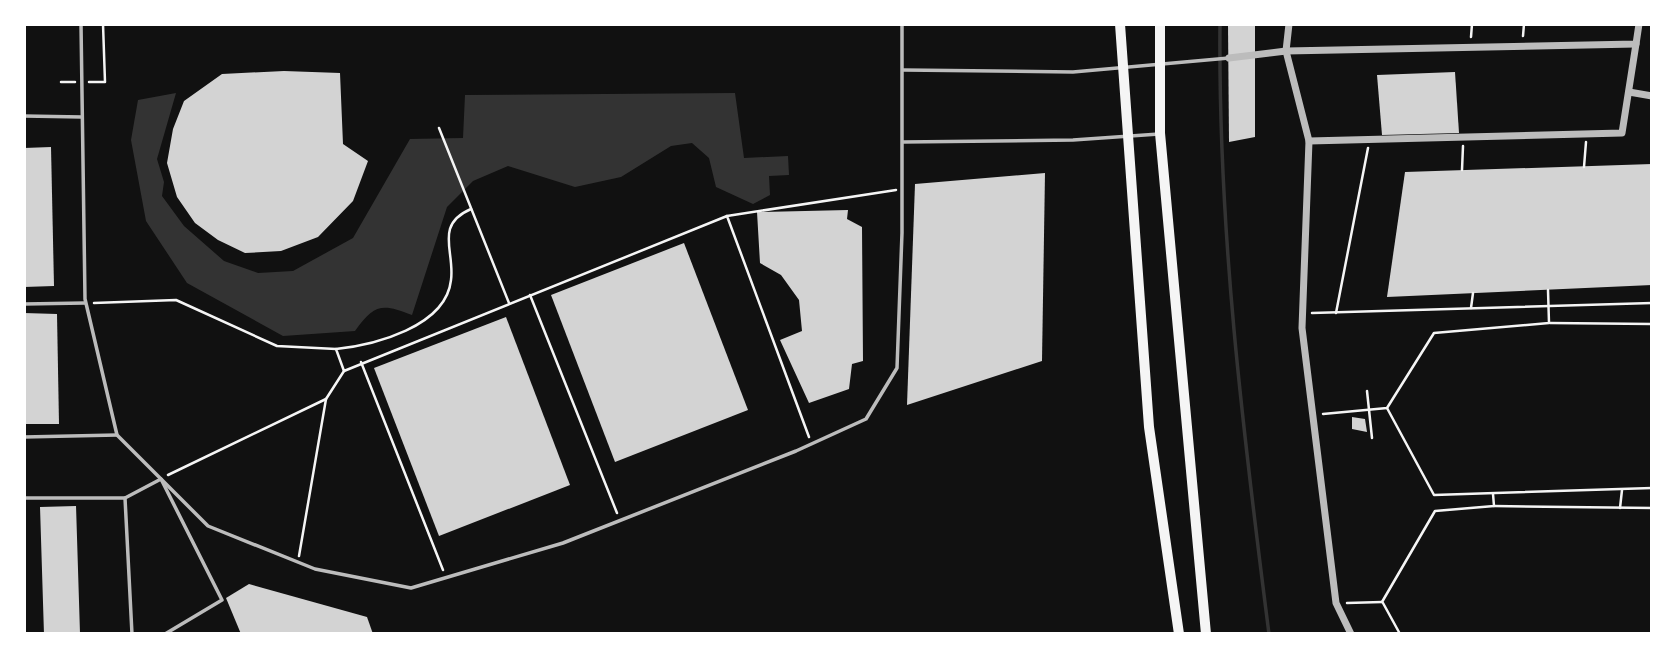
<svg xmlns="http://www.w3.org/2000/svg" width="1676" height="658" font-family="Barlow,sans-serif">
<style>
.water{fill:#333}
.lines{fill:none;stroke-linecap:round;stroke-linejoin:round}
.stream{stroke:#333;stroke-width:3.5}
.building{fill:#d3d3d3}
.path{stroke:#f5f5f5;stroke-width:2.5}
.service{stroke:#bcbcbc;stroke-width:3.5}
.minor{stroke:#bcbcbc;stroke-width:7}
.secondary{stroke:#f5f5f5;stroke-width:10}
</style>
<rect width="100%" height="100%" fill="#111"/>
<!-- water -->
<path class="water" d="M176 93 157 159 164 182 162 196 184 226 224 261 258 273 293 271 353 238 410 139 463 138 465 95 735 93 744 158 788 156 789 175 769 176 770 195 753 204 716 187 709 158 692 143 671 146 621 177 575 187 508 166 473 181 447 207 412 315C382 303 374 304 355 331L283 336 187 283 146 221 131 140 138 100Z"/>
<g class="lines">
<!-- stream -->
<path class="stream" d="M1220 24C1218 229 1243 431 1269 634"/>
</g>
<!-- building -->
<g class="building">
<path d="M1228 24H1255V137L1229 142Z"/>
<path d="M284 71 340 73 343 144 368 161 353 201 318 237 281 251 245 253 218 240 195 223 177 197 167 163 173 129 184 101 222 74Z"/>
<path d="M1455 72 1459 133 1382 135 1377 75Z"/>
<path d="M51 147 54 286 24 287V148Z"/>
<path d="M1652 164V285L1387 297 1405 172Z"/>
<path d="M1045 173 1042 361 907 405 915 184Z"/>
<path d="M848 210 847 219 862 227 863 361 852 364 849 389 809 403 780 340 802 331 799 300 781 275 760 263 757 212Z"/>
<path d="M684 243 748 410 615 462 551 295Z"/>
<path d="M24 313 57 314 59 424H25Z"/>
<path d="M506 317 570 485 439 536 374 368Z"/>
<path d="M1352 417 1365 419 1367 432 1352 429Z"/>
<path d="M76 506 80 634H44L40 507Z"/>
<path d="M249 584 367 617 373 634H241L226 598Z"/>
</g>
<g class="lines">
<!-- path -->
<g class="path">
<path d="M1523 36 1524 24"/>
<path d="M1471 37 1472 24"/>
<path d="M61 82H75"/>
<path d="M89 82H105L103 24"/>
<path d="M439 128 509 303"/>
<path d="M1584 167 1586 142"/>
<path d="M1462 170 1463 146"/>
<path d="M471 209C434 225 455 251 451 280 446 327 374 345 336 349L344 371 727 216"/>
<path d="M530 295 617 513"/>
<path d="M94 303 176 300 277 346 336 349"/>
<path d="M1471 308 1473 293"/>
<path d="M1312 313 1652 303"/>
<path d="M1336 313 1368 148"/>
<path d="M1550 323 1652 324"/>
<path d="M361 362 443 570"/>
<path d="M1367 391 1372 438"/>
<path d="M1387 408 1434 495 1652 488"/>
<path d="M1323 414 1387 408 1434 333 1549 323 1548 290"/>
<path d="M809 437 727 216 896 190"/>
<path d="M168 475 326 399"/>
<path d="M1494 506 1652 508"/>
<path d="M1620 508 1622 490"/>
<path d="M299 556 326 399 344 371"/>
<path d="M1382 602 1435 511 1494 506 1493 494"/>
<path d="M1347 603 1382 602"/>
<path d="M1383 603 1400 634"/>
</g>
<!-- service -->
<g class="service">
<path d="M81 24 85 299 117 435 208 526 315 569 411 588 563 543 796 451 866 419 897 368 902 233V24"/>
<path d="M903 70 1073 72 1229 58"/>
<path d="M24 116 82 117"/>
<path d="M903 142 1073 140 1159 134"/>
<path d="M24 304 85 303"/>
<path d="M24 437 117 435"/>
<path d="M24 498H125"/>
<path d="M132 634 125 498 161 479 222 600 165 634"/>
</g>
<!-- minor -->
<g class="minor">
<path d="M1289 24 1286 51 1309 141 1302 328 1336 603 1351 634"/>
<path d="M1229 58 1286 51 1636 44 1639 24"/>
<path d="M1629 92 1652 96"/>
<path d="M1309 141 1622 133 1636 44"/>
</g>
<!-- secondary -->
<g class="secondary">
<path d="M1120 24 1149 427 1179 634"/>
<path d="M1160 24V133L1206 634"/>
</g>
</g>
<!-- border -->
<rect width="1676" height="658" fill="none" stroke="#ffffff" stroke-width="52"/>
</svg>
